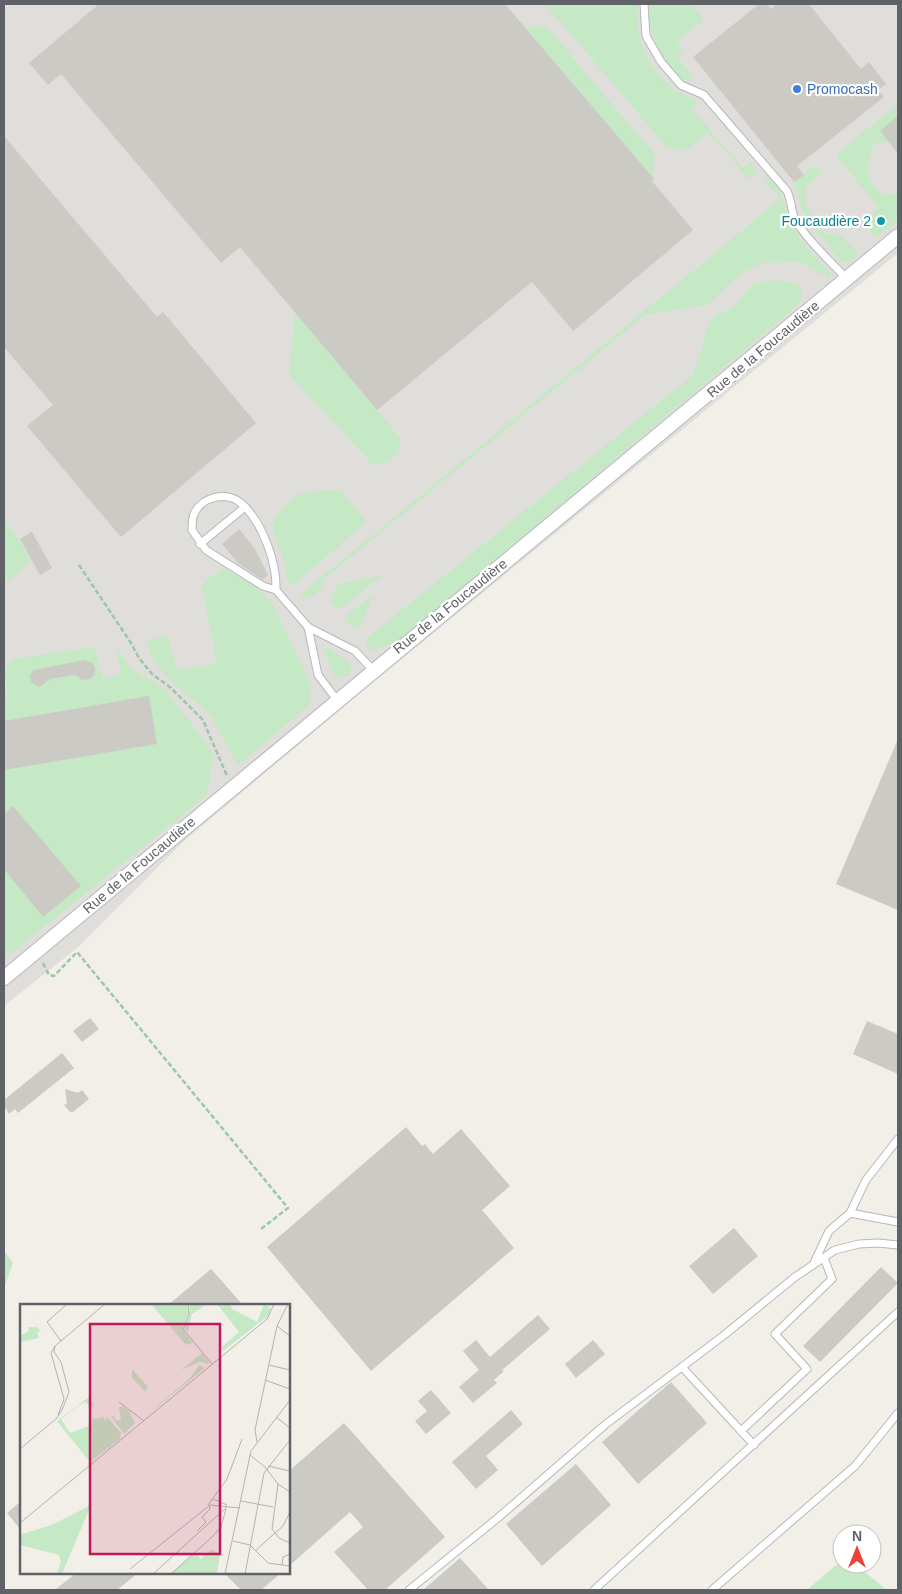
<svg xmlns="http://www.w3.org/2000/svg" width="902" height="1594" font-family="Helvetica,sans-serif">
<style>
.industrial{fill:#e0deda}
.green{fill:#c5e8c5}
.building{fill:#cccac5}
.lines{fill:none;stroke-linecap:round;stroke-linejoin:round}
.service-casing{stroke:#b5b8bc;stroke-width:9}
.minor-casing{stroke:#b5b8bc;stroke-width:16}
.path{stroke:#9cc7a9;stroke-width:2.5;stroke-dasharray:5 2.5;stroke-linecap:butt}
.service{stroke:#fff;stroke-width:7}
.minor{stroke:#fff;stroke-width:14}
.shop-dot{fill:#3f7fe0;stroke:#fff;stroke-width:2}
.culture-dot{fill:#0f9aa8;stroke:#fff;stroke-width:2}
.labels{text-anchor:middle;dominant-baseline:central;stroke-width:4.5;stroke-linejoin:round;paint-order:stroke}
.shop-label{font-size:14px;fill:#366cbe;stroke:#fff;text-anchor:start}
.culture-label{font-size:14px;fill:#0d838f;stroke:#fff;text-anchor:end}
.street-label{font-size:14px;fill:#5f6368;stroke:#fff}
.inset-road{fill:none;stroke:#b3b3b1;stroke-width:1}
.view{fill:#c2185b;fill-opacity:0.15;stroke:#c2185b;stroke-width:2.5}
.inset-edge{fill:none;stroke:#5f6368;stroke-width:2.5}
</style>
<rect width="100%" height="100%" fill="#f1efe8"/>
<!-- industrial -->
<path class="industrial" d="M4 4H898V253L365 689 183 842 77 948 4 1006Z"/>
<!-- green -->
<g class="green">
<path d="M545 4H638C634 36 646 65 671 87 678 93 689 97 698 101L691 108 743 168 751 162 758 171 749 179 708 132 684 151 667 147Z"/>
<path d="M651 4H691L703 20 677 42 683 50 677 56 693 76 687 82C667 71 643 27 651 4Z"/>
<path d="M524 26 548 28 653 153 654 179Z"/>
<path d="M898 104V116L880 131 889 142 874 143C866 168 863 176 883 195L898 193V220L876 237 862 222 879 208 836 155Z"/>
<path d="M816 165 822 170 806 188V207L824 233 841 236 857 253 856 257 851 261 841 262 804 215 794 182Z"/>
<path d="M769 177C785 191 784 212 794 229 803 246 819 260 831 275L830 278 799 262 762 263 741 273 707 305 645 315 324 579C323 591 311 602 300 595L780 199 763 178Z"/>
<path d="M773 280 789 282 799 286 802 291 800 303 397 643 369 650 366 645 367 638 693 375 709 324 715 316 733 307 754 284Z"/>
<path d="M295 313 400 438C400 456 390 464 373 465L289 374Z"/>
<path d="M323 490 342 491 366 522 292 586 287 579 284 561 274 533V520L283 508 297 495Z"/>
<path d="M4 518 31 560 9 581 4 576Z"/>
<path d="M224 568 258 589 272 602 312 687 308 706 238 765 209 714 165 675 153 660 146 641 167 636 177 670 217 663 202 586 211 576Z"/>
<path d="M382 576 341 608 333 607 330 602 337 584Z"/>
<path d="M373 595 360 628 350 625 345 619 346 615Z"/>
<path d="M95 647 102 678 121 674 116 647 132 669 165 689 214 754 206 796 4 959V698L9 697 4 671 12 659Z"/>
<path d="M325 648H328L352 664 348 676 335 677 324 651Z"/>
<path d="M4 1253H6L13 1263 4 1288Z"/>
<path d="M842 1560V1564H855L887 1590H807Z"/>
</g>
<!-- building -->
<g class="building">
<path d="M99 4H505L654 179 652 181 693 230 573 331 532 282 377 410 240 247 221 263 61 74 48 85 29 63Z"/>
<path d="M759 4H767L771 9 777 4H809L861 69 869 62 886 84 878 90 884 97 797 166 804 175 794 182 693 57Z"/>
<path d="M898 116V154L880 131Z"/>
<path d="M4 136 157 317 163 312 256 423 121 537 27 426 53 405 4 347Z"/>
<path d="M239 529 255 549 268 575 263 580 238 563 222 544Z"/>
<path d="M32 532 52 568 40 575 20 539Z"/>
<path d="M84 660 92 663 95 668 94 675 90 679 82 680 75 675 50 679 39 687 31 682 30 675 34 670Z"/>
<path d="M149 696 157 744 4 770V721Z"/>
<path d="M898 739V910L836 884Z"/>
<path d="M13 806 81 886 43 917 4 869V814Z"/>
<path d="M90 1018 99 1029 82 1042 73 1031Z"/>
<path d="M867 1021 898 1034V1074L853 1054Z"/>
<path d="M62 1053 74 1068 18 1113 15 1109 9 1114 4 1106V1100Z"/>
<path d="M65 1089 78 1093 82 1090 89 1099 73 1112H70L64 1105 67 1103Z"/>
<path d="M406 1127 422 1146 425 1144 433 1154 461 1129 510 1186 482 1210 514 1248 371 1371 267 1247Z"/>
<path d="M734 1228 758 1256 713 1294 689 1266Z"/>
<path d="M881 1267 898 1283 820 1362 803 1346Z"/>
<path d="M211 1269 243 1305H168Z"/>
<path d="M538 1315 550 1329 502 1370 504 1371 494 1380 497 1383 473 1403 459 1387 479 1370 463 1351 476 1340 490 1357Z"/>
<path d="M593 1340 605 1354 576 1378 565 1364Z"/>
<path d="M671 1382 707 1423 638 1484 602 1442Z"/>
<path d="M431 1390 451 1413 426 1434 415 1421 427 1411 418 1401Z"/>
<path d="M511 1410 523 1424 486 1456 498 1470 476 1489 452 1462Z"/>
<path d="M344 1423 445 1537 385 1590H368L334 1552 363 1527 350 1512 289 1566V1471Z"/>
<path d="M576 1464 611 1505 542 1566 506 1524Z"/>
<path d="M21 1501V1530L7 1513Z"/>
<path d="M460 1558 489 1590H423Z"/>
<path d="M76 1573H138L117 1590H55Z"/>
<path d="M224 1573H281L261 1590H241Z"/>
</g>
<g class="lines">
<defs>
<g id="service">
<path d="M644 4 646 36 661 62 681 85 704 95 787 191C791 199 791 208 794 217 801 234 833 264 847 279"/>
<path d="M200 544 245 507"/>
<path d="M276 590C277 563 263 524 243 505 229 490 202 496 194 514 192 519 192 525 192 530L206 550 263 586 276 590 308 627 355 651 373 670"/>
<path d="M308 627 318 675 337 700"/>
<path d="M850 1213 898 1222"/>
<path d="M813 1265 829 1231 850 1213 866 1180 898 1139"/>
<path d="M682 1367 754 1445"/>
<path d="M741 1431 807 1369 775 1334 832 1279 824 1258"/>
<path d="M409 1590 499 1517 606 1424 723 1336 795 1277 835 1250 859 1244 878 1243 898 1245"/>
<path d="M594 1590 898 1312"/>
<path d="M712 1590 855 1466 898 1413"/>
</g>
<path id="minor" d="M4 978 898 236"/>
</defs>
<!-- service casing -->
<use href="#service" class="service-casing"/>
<!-- minor casing -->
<use href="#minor" class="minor-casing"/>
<!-- path -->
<g class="path">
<path d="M79 565 131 643 139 658 152 674 171 688 203 720 227 776"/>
<path d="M43 963 49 975 54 976 77 952 288 1208 261 1229"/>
</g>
<!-- service -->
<use href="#service" class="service"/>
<!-- minor -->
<use href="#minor" class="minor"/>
</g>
<!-- markers -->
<circle class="shop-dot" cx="797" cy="89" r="5"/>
<circle class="culture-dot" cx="881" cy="221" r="5"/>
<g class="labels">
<!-- shop labels -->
<g class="shop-label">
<text x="807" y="89">Promocash</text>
</g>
<!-- culture labels -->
<g class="culture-label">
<text x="871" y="221">Foucaudière 2</text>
</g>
<!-- street labels -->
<g class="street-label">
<text transform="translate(763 349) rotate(-40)">Rue de la Foucaudière</text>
<text transform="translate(450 606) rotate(-39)">Rue de la Foucaudière</text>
<text transform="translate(139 865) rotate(-40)">Rue de la Foucaudière</text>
</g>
</g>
<!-- overview -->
<g transform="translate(20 1304)">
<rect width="270" height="270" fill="#f1efe8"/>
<path d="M131 0H167L168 11 162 25 178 46 172 39 166 41ZM170 0H187L172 10 168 28 164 24 169 13ZM197 0H210L212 5 237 18 244 0 251 4 249 11 203 47 202 43 219 28ZM11 13 21 28H17L19 34 0 38V32L9 27 8 23H17ZM182 49 190 60 180 58 163 65 113 106ZM179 61 185 64 123 114 170 74ZM112 65 128 83 125 87 112 74ZM69 93 74 101 71 104 66 98 59 101 41 115 50 129 71 121 72 115 84 113 85 118 87 113 101 129 100 135 70 158 37 117ZM102 102 109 107 115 119 104 130 91 112H94L96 117 101 116 99 104ZM71 201 42 270H37L41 257 39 251 0 241V231L34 220ZM192 245 200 251 197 270H150L175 249 181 255Z" fill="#c5e8c5"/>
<path class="inset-road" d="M168 0 169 11 163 25 192 60M257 22 270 32M41 37 27 18 47 0M35 42 85 0M249 61 270 66M245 76 270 85M99 98 124 117M256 113 270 124M237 138 235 126 257 22 268 0M0 145 37 114 42 106 49 88 41 58 34 48 35 42 31 49 44 95 38 111M230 151 245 163 258 180 270 188M248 162 270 167M258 180 252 225 259 234 270 239M193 195 207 201M221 197 253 203M188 201 207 175 222 135M0 219 247 15 254 0M177 227 186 218 182 213 190 205 189 202M213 237 230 241 248 259 270 262M236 246 263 222 270 208M262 261 263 253 270 250M110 265 190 201 220 204M133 270 207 203M151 270 193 232 201 223 206 205M205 270 231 147 270 96M225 270 244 169 270 136"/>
<path class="view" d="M70 20H200V250H70Z"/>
<rect width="270" height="270" class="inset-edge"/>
</g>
<!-- border -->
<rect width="902" height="1594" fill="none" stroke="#5f6368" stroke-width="10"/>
<!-- north arrow -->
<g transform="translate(857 1549)"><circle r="24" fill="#ffffff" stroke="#bfc1c3"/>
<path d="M0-4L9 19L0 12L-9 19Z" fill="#ea4335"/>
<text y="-8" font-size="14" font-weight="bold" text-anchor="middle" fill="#5f6368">N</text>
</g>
</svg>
